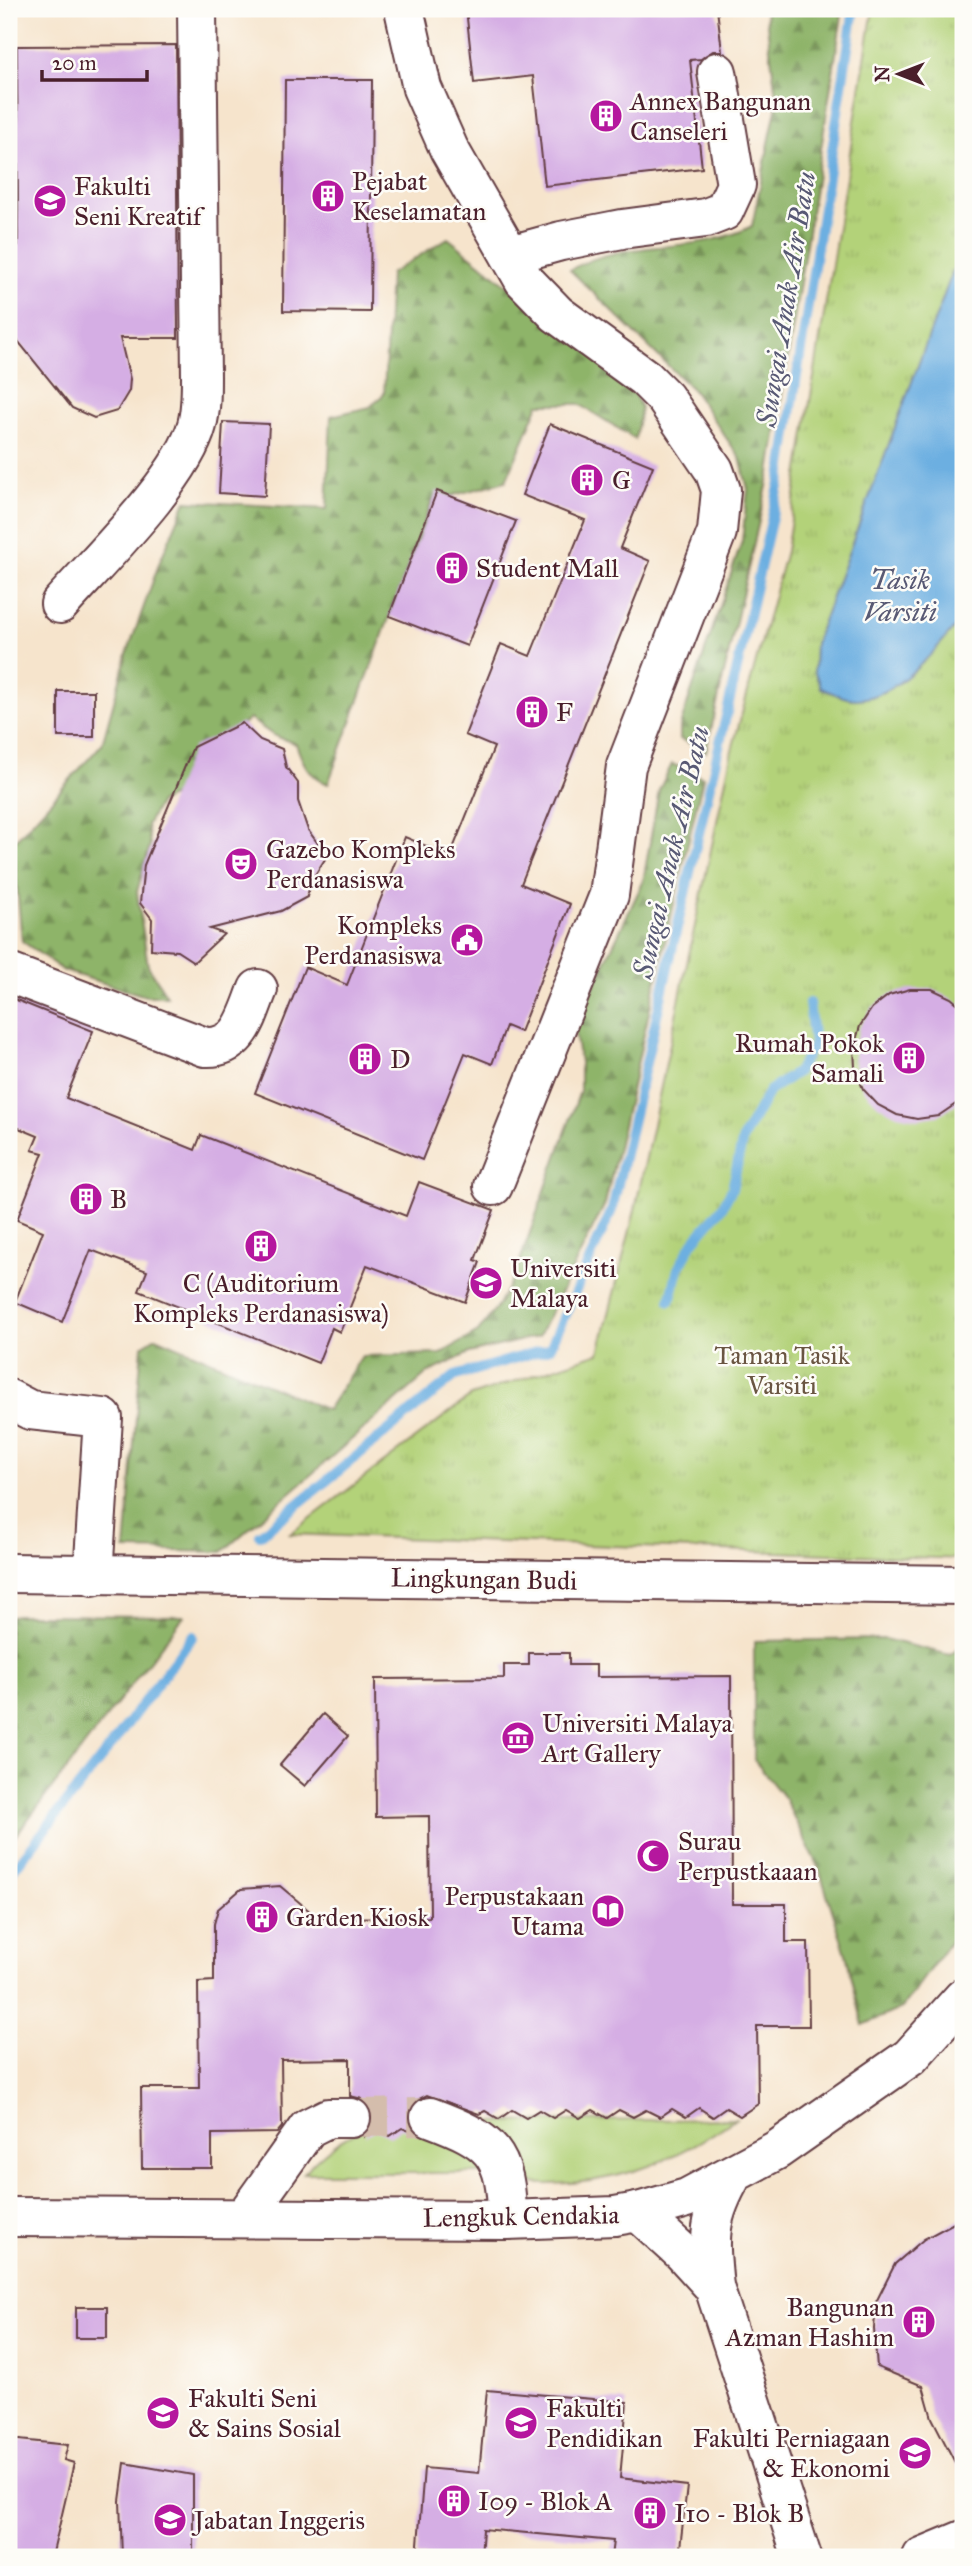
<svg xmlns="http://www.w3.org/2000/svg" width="972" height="2566" font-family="'IM FELL Great Primer',serif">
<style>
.green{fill:#b3d279;stroke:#7e7852;stroke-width:2}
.forest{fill:url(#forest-firs);stroke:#6c6a4a;stroke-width:2}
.park{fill:url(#park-tufts);stroke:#7e7852;stroke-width:2}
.water{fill:#6cafe1;stroke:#5b6786;stroke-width:2}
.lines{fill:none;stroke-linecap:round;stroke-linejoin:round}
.stream{stroke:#6cafe1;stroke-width:10}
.building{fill:#d5aee4}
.minor-tunnel{stroke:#d4bdac;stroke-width:38;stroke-dasharray:38 19;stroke-linecap:butt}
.minor-casing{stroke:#643d43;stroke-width:42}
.minor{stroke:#fff;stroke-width:38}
.labels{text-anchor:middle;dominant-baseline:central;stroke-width:5;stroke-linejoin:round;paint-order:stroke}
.poi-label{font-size:26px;fill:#4a1f2b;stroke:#fdfcf7;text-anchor:start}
.park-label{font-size:26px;fill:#6a5542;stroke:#fdfcf7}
.street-label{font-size:26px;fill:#4a1f2b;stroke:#fdfcf7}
.water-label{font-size:28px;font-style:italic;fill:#585974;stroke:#fdfcf7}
</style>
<defs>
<pattern id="forest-firs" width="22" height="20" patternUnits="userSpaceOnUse" patternTransform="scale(1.75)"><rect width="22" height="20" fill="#8eb469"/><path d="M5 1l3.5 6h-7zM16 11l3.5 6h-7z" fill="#769257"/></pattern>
<pattern id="park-tufts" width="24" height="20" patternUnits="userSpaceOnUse" patternTransform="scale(1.75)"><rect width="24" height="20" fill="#b3d279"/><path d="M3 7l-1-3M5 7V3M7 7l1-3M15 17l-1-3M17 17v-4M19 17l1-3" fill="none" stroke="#9bb469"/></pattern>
</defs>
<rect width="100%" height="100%" fill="#fdfcf7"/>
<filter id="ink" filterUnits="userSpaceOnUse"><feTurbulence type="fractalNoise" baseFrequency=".0143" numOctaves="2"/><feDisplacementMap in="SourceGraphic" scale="14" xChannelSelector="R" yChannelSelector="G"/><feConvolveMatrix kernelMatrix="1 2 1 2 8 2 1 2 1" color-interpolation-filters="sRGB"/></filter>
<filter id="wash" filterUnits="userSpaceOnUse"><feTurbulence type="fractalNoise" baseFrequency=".00686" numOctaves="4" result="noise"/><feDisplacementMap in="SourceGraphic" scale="28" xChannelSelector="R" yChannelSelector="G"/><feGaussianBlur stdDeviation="1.57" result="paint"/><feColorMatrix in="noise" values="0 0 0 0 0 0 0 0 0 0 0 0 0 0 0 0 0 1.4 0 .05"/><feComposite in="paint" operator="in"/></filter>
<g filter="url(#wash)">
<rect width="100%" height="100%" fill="#f6e4cc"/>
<!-- green -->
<g class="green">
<path d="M17 46V245L9 246V53Z"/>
<path d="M735 2119C671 2165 605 2189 525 2183L517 2157 486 2122Z"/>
<path d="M416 2121 495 2173H303C339 2135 364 2122 416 2121Z"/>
</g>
<!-- forest -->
<g class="forest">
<path d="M765 9H843L770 473 706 752 680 739V726L742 541 748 489 740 458 693 390 570 270C624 237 696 256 752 226L777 104Z"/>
<path d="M448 238 628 381 641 408 635 439 579 404H539L506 481 432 501 328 784C308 775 303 764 296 744L273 735 250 719 225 737 174 796 160 802 147 825 150 845 137 892 148 966 167 996H146L64 971 22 941 13 843 102 744 127 654 160 561 186 501 327 509 331 416 370 407 384 394 390 274Z"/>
<path d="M672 764 703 777 605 1204 539 1336 469 1353 428 1373 222 1552 125 1550 142 1346 156 1337 327 1410 362 1356 440 1354 478 1332 499 1304 516 1272 580 1091V1062L574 1028 643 882 659 790Z"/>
<path d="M16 1615 184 1616 9 1844V1617Z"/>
<path d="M884 1639 950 1655 963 1645V1924L902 2008 863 2025 846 1954 819 1869 785 1799 754 1760V1641Z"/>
</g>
<!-- park -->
<path class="park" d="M873 9H963V1559L290 1534 471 1396 599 1353 635 1210 732 750 786 551Z"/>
<!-- water -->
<path class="water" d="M963 244V617C939 647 891 707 847 698 838 696 829 691 821 688L814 671 815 643Z"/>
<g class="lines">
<!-- stream -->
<g class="stream">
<path d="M670 1301 678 1269 693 1242 721 1209 732 1189 743 1138 769 1091 797 1072 814 1044 809 1003"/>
<path d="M260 1535 455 1376 550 1348 612 1210 781 478 854 9"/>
<path d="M9 1875 114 1742 193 1636"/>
</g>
</g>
<g id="blocks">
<!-- building -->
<g class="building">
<path d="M466 9H717L722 51H713L701 59 690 60 702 168 545 186 533 76 474 83Z"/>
<path d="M176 45 178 338H120L130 379 129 391 117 411 94 418 72 408 9 330V246L18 245 17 46Z"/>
<path d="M285 80H372L370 312 283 311Z"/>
<path d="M223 422 269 424 265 496 219 493Z"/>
<path d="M550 424 653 466 620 548 650 561 521 884 570 904 520 1032 506 1026 492 1064 465 1053 422 1160 255 1093 305 967 347 985 405 837 450 856 494 747 465 735 501 644 530 656 585 520 522 495Z"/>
<path d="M437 491 516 521 467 646 389 616Z"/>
<rect x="58" y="691" width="36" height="46"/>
<path d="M242 723 260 740 282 749 286 767 298 783V801L308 830 327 856 311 881 307 897 281 911 210 929 224 934 194 962 177 951 151 949 152 919 140 903 144 865 193 747Z"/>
<path d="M910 989H932L951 998 963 1008V1099L938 1116 917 1119 897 1115 878 1105 863 1089 855 1068 854 1047 860 1026 872 1008 889 995Z"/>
<path d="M9 997 93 1031 66 1098 195 1150 201 1135 406 1216 419 1182 494 1210 475 1260 480 1262 465 1302 367 1265 340 1332 332 1328 318 1363 139 1291 147 1271 91 1250 62 1322 15 1302 43 1231 17 1220 43 1153 32 1150 38 1136 9 1124Z"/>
<path d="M529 1653H569V1665H596V1677L731 1676 732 1904H786V1942H808L809 2026H757L758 2104 740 2116 726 2108 713 2117 699 2108 686 2117 672 2109 660 2117 646 2110 633 2117 619 2110 607 2118 593 2110 580 2118 566 2110 553 2118 539 2110 526 2118 512 2110 499 2119 485 2111 479 2114 427 2095 417 2100 410 2110 409 2121 417 2134 402 2128 390 2136 376 2129 365 2136 373 2117 370 2108 362 2099 350 2096V2059L281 2060 282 2127 277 2133 212 2134V2168H142L141 2088H199L198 1982 214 1981V1924L218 1909 241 1889 280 1886 318 1918 430 1917 429 1816 376 1817 375 1679 504 1678V1665H529Z"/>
<path d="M323 1714 348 1736 305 1786 280 1765Z"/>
<path d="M963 2218V2478L932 2418 923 2386 877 2367 874 2329 876 2302 895 2264 924 2239Z"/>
<rect x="76" y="2307" width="31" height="31"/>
<path d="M487 2390 627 2402 620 2478 687 2486 679 2557H611L613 2541 483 2529 481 2557H417L424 2468 479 2473Z"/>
<path d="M9 2439 68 2445 64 2460 74 2463 52 2557H9Z"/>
<path d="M125 2463 193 2475V2557H122L120 2501Z"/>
</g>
</g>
</g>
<g filter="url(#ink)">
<use href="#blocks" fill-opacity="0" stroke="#643d43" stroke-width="2"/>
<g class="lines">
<!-- minor-tunnel -->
<path class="minor-tunnel" d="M351 2118 430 2117"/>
<defs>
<g id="minor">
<path d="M404 9 422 88 449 149 524 280 557 314 645 378 665 398 714 470 721 490 717 532 626 766 609 895 493 1186"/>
<path d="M510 255 561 241 622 229 706 218 724 211 736 185 717 72"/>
<path d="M60 604C98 561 183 478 197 425 201 410 201 393 201 377L197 9"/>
<path d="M9 973 205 1047C241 1049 247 1016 258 989"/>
<path d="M9 1399 30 1410 103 1418 93 1576"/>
<path d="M9 1573 963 1585"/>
<path d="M430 2117C491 2140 507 2152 507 2220"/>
<path d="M638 2212 683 2253 714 2287C709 2237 707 2219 733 2174"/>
<path d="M9 2217 507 2220 615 2216 638 2212 687 2198 777 2150 910 2057 963 1998"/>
<path d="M244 2218 308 2128 328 2118H351"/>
<path d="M714 2287 802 2557"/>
<path d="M922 2557 963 2540"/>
</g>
</defs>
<!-- minor casing -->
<use href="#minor" class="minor-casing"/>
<!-- minor -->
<use href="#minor" class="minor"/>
</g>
</g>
<!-- icons -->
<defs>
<symbol id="building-disc" viewBox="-11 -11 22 22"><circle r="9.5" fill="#b5179e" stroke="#fdfcf7"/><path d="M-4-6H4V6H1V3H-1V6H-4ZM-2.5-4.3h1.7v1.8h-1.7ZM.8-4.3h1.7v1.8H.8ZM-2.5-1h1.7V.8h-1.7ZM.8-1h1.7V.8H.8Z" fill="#fff"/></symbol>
<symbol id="university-disc" viewBox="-11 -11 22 22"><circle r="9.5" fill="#b5179e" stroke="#fdfcf7"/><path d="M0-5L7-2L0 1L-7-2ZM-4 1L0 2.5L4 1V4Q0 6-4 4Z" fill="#fff"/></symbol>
<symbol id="theatre-disc" viewBox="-11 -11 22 22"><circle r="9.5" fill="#b5179e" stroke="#fdfcf7"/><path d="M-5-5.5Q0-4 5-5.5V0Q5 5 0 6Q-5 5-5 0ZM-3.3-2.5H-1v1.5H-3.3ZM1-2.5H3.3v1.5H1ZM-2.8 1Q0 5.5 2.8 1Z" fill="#fff"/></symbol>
<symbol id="civic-disc" viewBox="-11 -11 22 22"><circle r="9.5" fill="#b5179e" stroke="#fdfcf7"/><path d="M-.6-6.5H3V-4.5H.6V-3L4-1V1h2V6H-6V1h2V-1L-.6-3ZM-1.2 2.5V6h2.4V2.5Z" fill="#fff"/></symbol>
<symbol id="museum-disc" viewBox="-11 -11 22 22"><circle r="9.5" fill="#b5179e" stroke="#fdfcf7"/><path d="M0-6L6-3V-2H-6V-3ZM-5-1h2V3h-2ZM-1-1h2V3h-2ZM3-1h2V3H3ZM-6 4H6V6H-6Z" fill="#fff"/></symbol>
<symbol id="mosque-disc" viewBox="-11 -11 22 22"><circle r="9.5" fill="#b5179e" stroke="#fdfcf7"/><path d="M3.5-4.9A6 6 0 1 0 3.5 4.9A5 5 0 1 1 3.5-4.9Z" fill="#fff"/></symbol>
<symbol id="library-disc" viewBox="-11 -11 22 22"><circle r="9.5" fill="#b5179e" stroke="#fdfcf7"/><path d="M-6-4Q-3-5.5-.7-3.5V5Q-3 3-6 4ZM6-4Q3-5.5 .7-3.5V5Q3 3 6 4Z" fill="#fff"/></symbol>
</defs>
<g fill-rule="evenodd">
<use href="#building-disc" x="587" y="97" width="38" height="38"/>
<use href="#building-disc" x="309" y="177" width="38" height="38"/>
<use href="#university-disc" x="31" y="182" width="38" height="38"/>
<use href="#building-disc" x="568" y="461" width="38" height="38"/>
<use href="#building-disc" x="433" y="549" width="38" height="38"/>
<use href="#building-disc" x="513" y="693" width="38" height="38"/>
<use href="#theatre-disc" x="222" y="845" width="38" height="38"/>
<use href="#civic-disc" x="448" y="921" width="38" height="38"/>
<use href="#building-disc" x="890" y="1039" width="38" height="38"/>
<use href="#building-disc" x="346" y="1040" width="38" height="38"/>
<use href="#building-disc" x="67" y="1180" width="38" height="38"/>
<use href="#building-disc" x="242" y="1227" width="38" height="38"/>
<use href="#university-disc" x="467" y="1264" width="38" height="38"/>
<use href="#museum-disc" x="499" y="1719" width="38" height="38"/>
<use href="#mosque-disc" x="634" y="1837" width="38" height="38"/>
<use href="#library-disc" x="589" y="1892" width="38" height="38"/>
<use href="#building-disc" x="243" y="1898" width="38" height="38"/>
<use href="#building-disc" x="900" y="2303" width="38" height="38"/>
<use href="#university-disc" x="144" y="2394" width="38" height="38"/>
<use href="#university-disc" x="502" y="2404" width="38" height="38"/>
<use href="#university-disc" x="896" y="2434" width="38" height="38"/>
<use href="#building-disc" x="435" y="2482" width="38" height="38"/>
<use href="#building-disc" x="631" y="2494" width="38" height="38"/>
<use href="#university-disc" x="151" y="2501" width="38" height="38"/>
</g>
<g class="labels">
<!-- poi labels -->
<g class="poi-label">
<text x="630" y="101">Annex Bangunan<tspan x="630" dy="30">Canseleri</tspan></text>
<text x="352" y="181">Pejabat<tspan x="352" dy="30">Keselamatan</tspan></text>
<text x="74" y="186">Fakulti<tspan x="74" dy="30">Seni Kreatif</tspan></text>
<text x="612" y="480">G</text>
<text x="476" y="568">Student Mall</text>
<text x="556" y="712">F</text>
<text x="266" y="849">Gazebo Kompleks<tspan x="266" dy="30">Perdanasiswa</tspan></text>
<text x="442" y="925" text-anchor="end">Kompleks<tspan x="442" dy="30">Perdanasiswa</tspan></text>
<text x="884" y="1043" text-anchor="end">Rumah Pokok<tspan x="884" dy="30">Samali</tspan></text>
<text x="390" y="1059">D</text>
<text x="110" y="1199">B</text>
<text x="510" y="1268">Universiti<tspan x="510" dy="30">Malaya</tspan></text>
<text x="261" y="1283" text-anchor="middle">C (Auditorium<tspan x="261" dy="30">Kompleks Perdanasiswa)</tspan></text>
<text x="542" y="1723">Universiti Malaya<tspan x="542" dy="30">Art Gallery</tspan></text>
<text x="678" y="1841">Surau<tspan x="678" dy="30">Perpustkaaan</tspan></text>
<text x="584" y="1896" text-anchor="end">Perpustakaan<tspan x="584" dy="30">Utama</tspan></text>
<text x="286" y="1917">Garden Kiosk</text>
<text x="894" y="2307" text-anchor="end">Bangunan<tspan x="894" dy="30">Azman Hashim</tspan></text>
<text x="188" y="2398">Fakulti Seni<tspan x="188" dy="30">&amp; Sains Sosial</tspan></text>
<text x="546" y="2408">Fakulti<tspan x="546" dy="30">Pendidikan</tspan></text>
<text x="890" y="2438" text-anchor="end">Fakulti Perniagaan<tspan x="890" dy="30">&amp; Ekonomi</tspan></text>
<text x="478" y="2501">I09 - Blok A</text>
<text x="674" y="2513">I10 - Blok B</text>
<text x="194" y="2520">Jabatan Inggeris</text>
</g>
<!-- park labels -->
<g class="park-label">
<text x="782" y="1355">Taman Tasik<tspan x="782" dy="30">Varsiti</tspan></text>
</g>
<!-- street labels -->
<g class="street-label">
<text transform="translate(484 1579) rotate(1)">Lingkungan Budi</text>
<text transform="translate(521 2216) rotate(-1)">Lengkuk Cendakia</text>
</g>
<!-- water labels -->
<g class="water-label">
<text transform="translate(786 299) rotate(-81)">Sungai Anak Air Batu</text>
<text x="900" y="579">Tasik<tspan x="900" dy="32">Varsiti</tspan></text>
<text transform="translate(671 852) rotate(-77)">Sungai Anak Air Batu</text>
</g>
</g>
<!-- margin -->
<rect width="972" height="2566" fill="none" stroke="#fdfcf7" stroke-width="35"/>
<!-- north arrow -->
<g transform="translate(899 74) rotate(270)" stroke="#fdfcf7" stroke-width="5" paint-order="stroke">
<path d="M0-5L12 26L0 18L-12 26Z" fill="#4a1f2b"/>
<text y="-10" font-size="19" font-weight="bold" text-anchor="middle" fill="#4a1f2b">N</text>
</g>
<!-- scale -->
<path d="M42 70v10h105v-10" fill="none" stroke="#4a1f2b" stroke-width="3.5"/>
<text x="52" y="70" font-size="21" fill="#4a1f2b" stroke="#fdfcf7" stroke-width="5" paint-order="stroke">20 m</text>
</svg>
